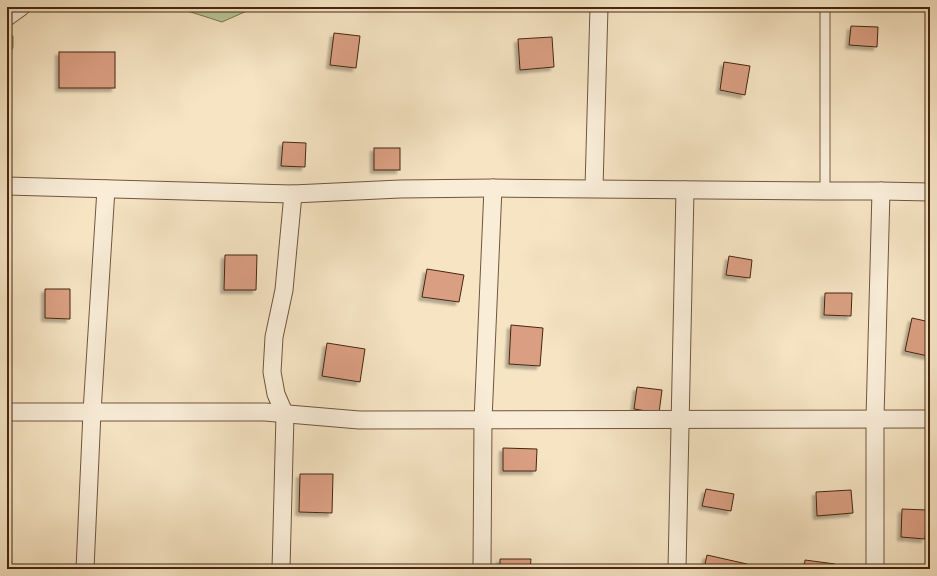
<svg xmlns="http://www.w3.org/2000/svg" width="937" height="576" font-family="'EB Garamond',serif">
<style>
.green{fill:#b8c597;stroke:#7e7654}
.building{fill:#da9f82;stroke:#452710;filter:url(#shadow)}
.lines{fill:none;stroke-linecap:round;stroke-linejoin:round}
.lane-casing{stroke:#71563d;stroke-width:11}
.street-casing{stroke:#71563d;stroke-width:19}
.lane{stroke:#f9edd8;stroke-width:9}
.street{stroke:#f9edd8;stroke-width:17}
</style>
<defs>
<filter id="shadow"><feDropShadow dx="-3.5" dy="3.5" stdDeviation="1" flood-color="#0004"/></filter>
</defs>
<rect width="100%" height="100%" fill="#f6e4c3"/>
<filter id="stains"><feTurbulence type="fractalNoise" baseFrequency=".005" numOctaves="4"/><feColorMatrix values="0 0 0 0 .2 0 0 0 0 .09 0 0 0 0 .02 0 0 0 .5 -.17"/></filter>
<radialGradient id="worn" r=".72"><stop offset=".6" stop-color="#630" stop-opacity="0"/><stop offset="1" stop-color="#630" stop-opacity=".3"/></radialGradient>
<!-- green -->
<g class="green">
<path d="M175 7H251L249 10 222 22Z"/>
<path d="M7 34 13 36V47L7 60Z"/>
</g>
<!-- building -->
<g class="building">
<path d="M851 26 878 27 877 47 849 45Z"/>
<path d="M334 33 360 36 356 68 330 65Z"/>
<path d="M552 37 554 67 520 70 518 39Z"/>
<rect x="59" y="52" width="56" height="36"/>
<path d="M724 62 750 66 745 95 720 90Z"/>
<path d="M283 142 306 143 305 167 281 166Z"/>
<rect x="374" y="148" width="26" height="22"/>
<path d="M225 255H257L256 290H224Z"/>
<path d="M729 256 752 260 750 278 726 275Z"/>
<path d="M427 269 464 275 459 302 422 297Z"/>
<path d="M45 289H70V319L45 318Z"/>
<path d="M825 293H852L851 316 824 315Z"/>
<path d="M912 318 930 322V348L928 356 905 351Z"/>
<path d="M511 325 543 328 540 366 509 364Z"/>
<path d="M327 343 365 349 360 382 322 376Z"/>
<path d="M637 387 662 390 659 413 634 409Z"/>
<path d="M503 448 537 449 536 471H503Z"/>
<path d="M300 474H333L332 513 299 512Z"/>
<path d="M706 489 734 494 731 511 702 506Z"/>
<path d="M851 490 853 513 817 516 816 492Z"/>
<path d="M902 509 927 510 925 539 901 537Z"/>
<path d="M707 555 747 564 746 569H704Z"/>
<path d="M500 559H531L530 569H500Z"/>
<path d="M805 560 835 564V569H804Z"/>
</g>
<g class="lines">
<defs>
<path id="lane" d="M825 7V191"/>
<g id="street">
<path d="M7 17 21 7"/>
<path d="M7 186 293 194 400 189 493 188 825 191H881L930 192"/>
<path d="M594 188 599 7"/>
<path d="M7 412H265L359 420 930 419"/>
<path d="M85 569 92 412 106 189"/>
<path d="M281 569 285 415 276 394 272 372 274 337 284 290 293 194"/>
<path d="M482 569 483 420 493 188"/>
<path d="M677 569 685 190"/>
<path d="M875 569V418L881 191"/>
</g>
</defs>
<!-- lane casing -->
<use href="#lane" class="lane-casing"/>
<!-- street casing -->
<use href="#street" class="street-casing"/>
<!-- lane -->
<use href="#lane" class="lane"/>
<!-- street -->
<use href="#street" class="street"/>
</g>
<!-- margin -->
<rect width="937" height="576" fill="none" stroke="#f6e4c3" stroke-width="24"/>
<rect x="8" y="8" width="921" height="560" fill="none" stroke="#452710" stroke-width="2"/>
<rect x="12" y="12" width="913" height="552" fill="none" stroke="#452710"/>
<rect width="100%" height="100%" filter="url(#stains)"/>
<rect width="100%" height="100%" fill="url(#worn)"/>
</svg>
